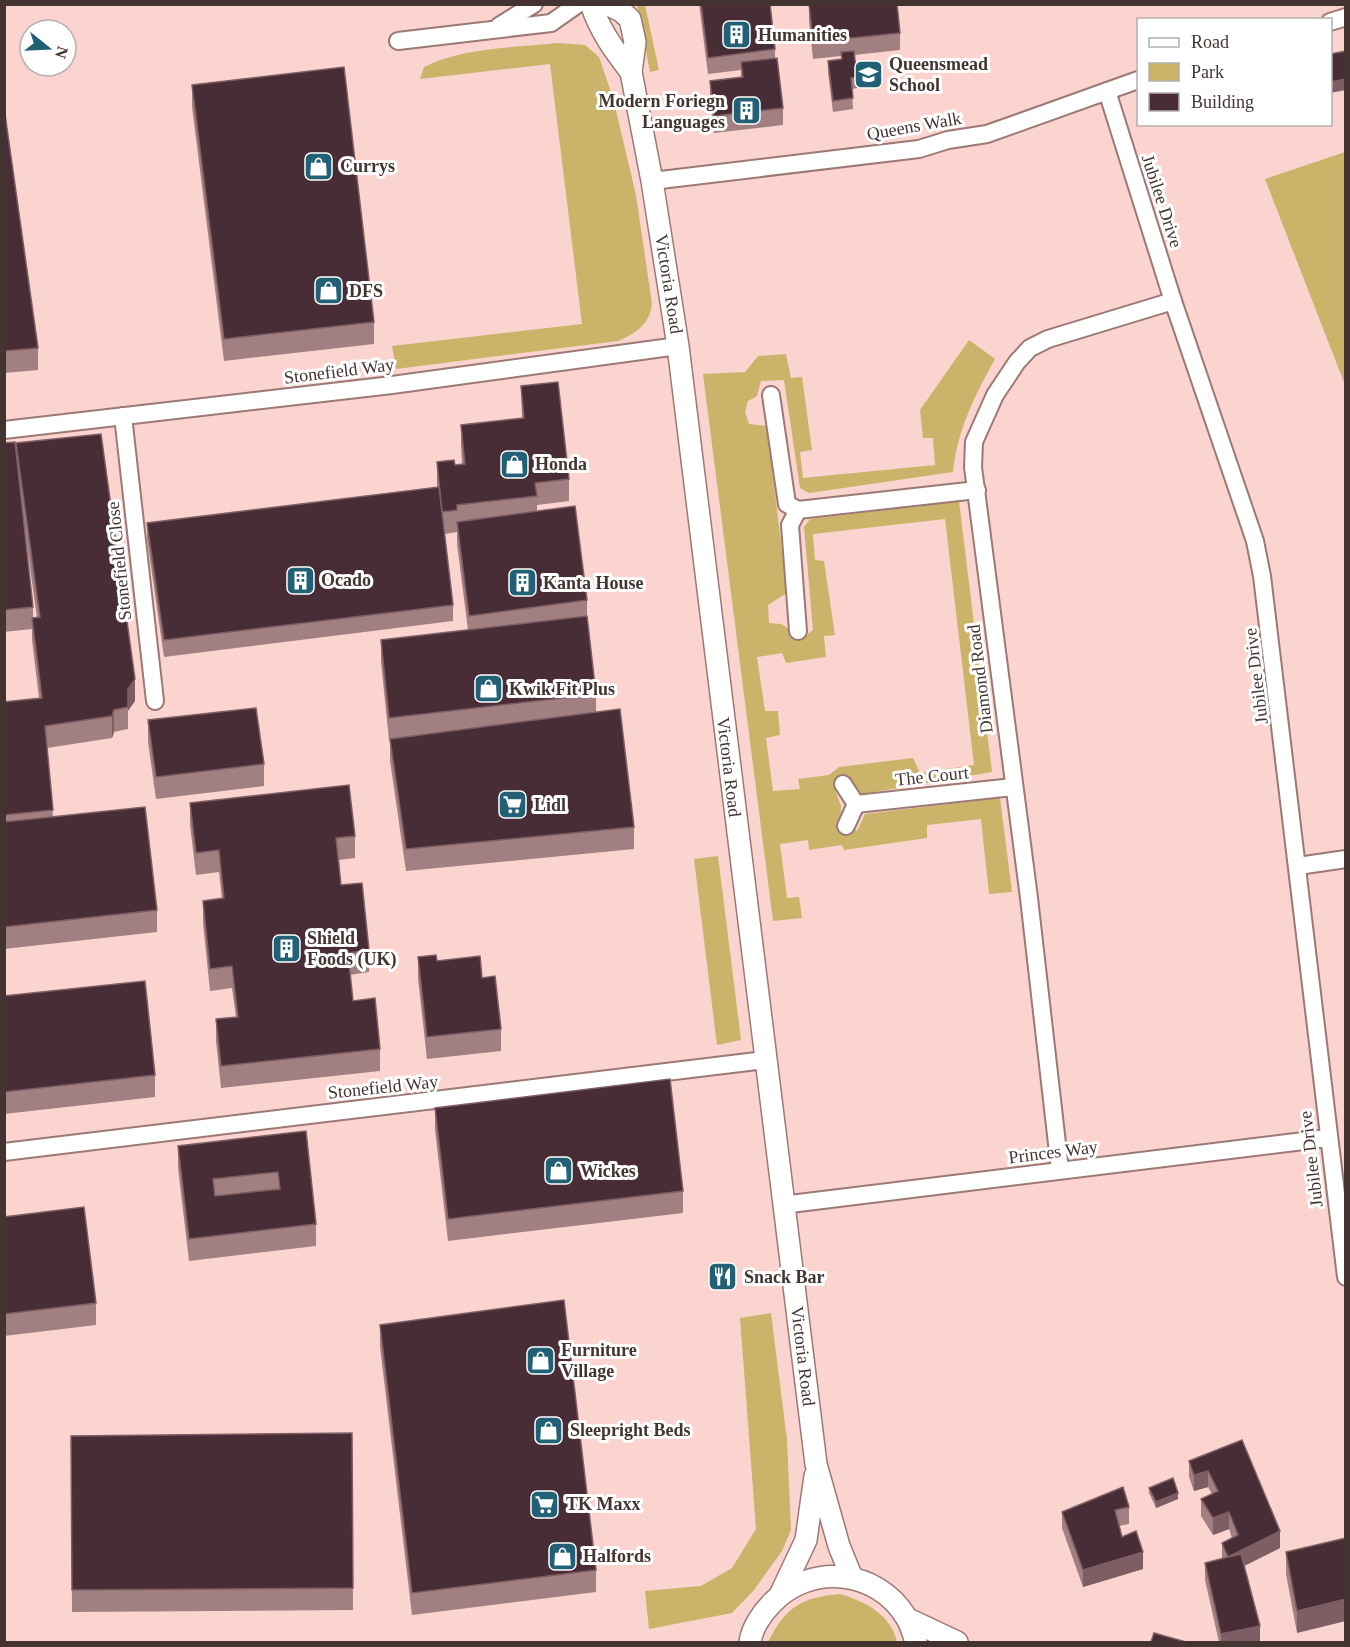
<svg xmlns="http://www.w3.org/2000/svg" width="1350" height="1647" font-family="Georgia,serif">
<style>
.green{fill:#cbb369;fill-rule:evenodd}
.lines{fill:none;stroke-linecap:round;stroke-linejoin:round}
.minor-casing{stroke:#9c7974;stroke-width:20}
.tertiary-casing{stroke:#9c7974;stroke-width:24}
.minor{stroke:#fff;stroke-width:16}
.tertiary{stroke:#fff;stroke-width:21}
.wall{fill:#a28082;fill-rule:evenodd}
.shaded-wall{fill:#7e5e64}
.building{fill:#482c36;stroke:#7e5e64;stroke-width:1.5;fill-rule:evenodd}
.labels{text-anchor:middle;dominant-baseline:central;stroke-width:6;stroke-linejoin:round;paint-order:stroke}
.poi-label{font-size:18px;font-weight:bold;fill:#433431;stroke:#fff;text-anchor:start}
.street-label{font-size:18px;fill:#433431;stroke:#fff}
</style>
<rect width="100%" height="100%" fill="#fbd4cf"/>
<!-- green -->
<g class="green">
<path d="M637 5H645L659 70 650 72Z"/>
<path d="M557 43 585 45 599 57 613 98 636 195 652 304C650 324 635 334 618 341L396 369 392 346 582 324 550 64 420 79 424 67C464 47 513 48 557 43Z"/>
<path d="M1345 152H1346L1345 385 1265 179Z"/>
<path d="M969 340 995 359C975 395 957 431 953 472L809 493 800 488 784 380 761 381 757 396 748 401 745 412 749 424 767 426 787 593 768 605 769 623 781 624 789 629 790 638 804 637 813 630 804 527 810 519 959 501 992 772 862 794 850 779 835 790 841 806 840 823 857 831 865 814 1000 798 1012 892 989 894 981 819 927 825V838L844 850 842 845 809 850 808 840 780 844 787 898 799 897 802 918 773 921 703 374 745 372 758 356 786 354 791 378 802 377 812 450 800 452 803 478 935 465 933 438H923L920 410ZM945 519 974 765 920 773 913 758 839 767 829 775 798 779 800 789 773 791 766 738 780 735 778 711H765L757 657 782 653 786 663 826 657 824 636 835 635 824 561 815 560 813 534Z"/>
<path d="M718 856 741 1040 717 1045 694 859Z"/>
<path d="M771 1313 787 1440 791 1530 782 1551 754 1590 732 1613 649 1629 645 1591 701 1586 732 1568 756 1529 740 1318Z"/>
<path d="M840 1594C866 1602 890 1614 897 1642H768C785 1608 801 1597 840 1594Z"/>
</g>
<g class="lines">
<defs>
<g id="minor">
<path d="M1330 22 1346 17"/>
<path d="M499 26 534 4"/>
<path d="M398 41 551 23 578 4"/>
<path d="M1107 91 1173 301 1255 541 1262 576 1346 1277"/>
<path d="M652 181 919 149 948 140 987 134 1138 80"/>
<path d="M771 395 787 504 798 510 790 525 798 631"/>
<path d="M123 416 155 701"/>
<path d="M4 430 392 385 678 346"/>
<path d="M798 510 977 490"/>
<path d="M843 784 856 804 846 826"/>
<path d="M856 804 1013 787"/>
<path d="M1298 866 1346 859"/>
<path d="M4 1152 765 1060"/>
<path d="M1060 1170 1029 898 973 467 974 442 995 395 1017 362 1030 348 1048 339 1173 301"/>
<path d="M782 1205 1328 1138"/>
</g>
<g id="tertiary">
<path d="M591 4C600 31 614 50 631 72"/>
<path d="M607 4 621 11 630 19 635 42 631 72 652 181 678 346 816 1464 839 1546 852 1578"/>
<path d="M781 1593 806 1540 815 1476"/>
<path d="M908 1619 957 1642"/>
<path d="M750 1642C752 1628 762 1613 772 1603 810 1563 877 1569 906 1617 911 1624 913 1634 916 1642"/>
</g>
</defs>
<!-- minor casing -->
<use href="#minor" class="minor-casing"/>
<!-- tertiary casing -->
<use href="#tertiary" class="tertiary-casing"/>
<!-- minor -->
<use href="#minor" class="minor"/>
<!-- tertiary -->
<use href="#tertiary" class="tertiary"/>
</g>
<!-- wall -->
<g class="wall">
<path d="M699 4H770L775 49V59L783 108V125L714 133 710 98V81L741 78V70L708 74Z"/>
<path d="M809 4 900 33V50L854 55 857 77V88L852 89 853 109 833 112 828 72V61L841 59V56L813 59 809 20Z"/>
<path d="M192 85 374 322V344L224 361 192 107Z"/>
<path d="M4 107 38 348V370L4 373Z"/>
<path d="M521 386 569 479V501L537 505V511L587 600V616L596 694V712L634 827V849L406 871 390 761V740H389L381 662V640L468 630 457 544V527V532L445 534 453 605V621L164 657 147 539V523L437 487V462L455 465 462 464 461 447V425L522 418Z"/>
<path d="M4 443 16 454V443L135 701 128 710V729L114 732 112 738 47 748 53 817 157 910V932L4 949V702L39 698 32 640V629L4 632ZM23 517 37 618H33V607Z"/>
<path d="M148 720 264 764V786L156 799 148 742Z"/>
<path d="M190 803 355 836V858L339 860 341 885 369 950V972L350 975 353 1001 380 1049V1071L221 1088 216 1041V1019L236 1017 232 988 210 991 203 923V901L222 899 219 872 196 875 190 825Z"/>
<path d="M418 957 437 961 482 978 501 1029V1051L427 1059 418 979Z"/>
<path d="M4 996 155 1075V1097L4 1114Z"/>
<path d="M435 1108 683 1191V1213L448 1241 435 1130Z"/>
<path d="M306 1131 316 1224V1246L189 1261 178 1168V1146Z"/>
<path d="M4 1217 96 1303V1325L4 1336Z"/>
<path d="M380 1325 596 1570V1592L412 1615 380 1347Z"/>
<path d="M352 1433 353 1610 72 1612 71 1436Z"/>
<path d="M1242 1440 1280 1548 1244 1566 1260 1642H1219L1205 1580V1563L1222 1559V1543L1232 1538 1229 1529 1213 1535 1201 1516V1499L1212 1494 1208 1487 1194 1491 1189 1477V1461Z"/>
<path d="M1149 1488 1178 1499 1156 1508 1149 1493Z"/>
<path d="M1129 1507V1524L1119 1526 1122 1537 1143 1569 1083 1587 1062 1528V1512Z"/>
<path d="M1346 1538 1297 1633 1286 1574V1552Z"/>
</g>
<!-- shaded-wall -->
<g class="shaded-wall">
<path d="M1346 79V90L1330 93V82Z"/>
<path d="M135 679V701L128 711V689Z"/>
<path d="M114 710V732L112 738V716Z"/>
<path d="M1208 1471V1487L1194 1491V1475Z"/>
<path d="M1178 1493V1499L1156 1508V1502Z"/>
<path d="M1229 1512V1529L1213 1535V1518Z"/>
<path d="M1280 1531V1548L1228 1574V1557Z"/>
<path d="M1143 1552V1569L1083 1587V1570Z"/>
<path d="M1346 1599V1621L1297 1633V1611Z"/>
<path d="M1260 1626V1642H1221V1634Z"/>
</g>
<!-- building -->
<g class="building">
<path d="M701 4H770L775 49 708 58Z"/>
<path d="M809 4H897L900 33 813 42Z"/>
<path d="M854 51 857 77 851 78 853 98 833 101 828 61 842 59 841 52Z"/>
<path d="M1346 51V79L1330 82V54Z"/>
<path d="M777 58 783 108 714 116 710 81 743 77 741 62Z"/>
<path d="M344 67 374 322 224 339 192 85Z"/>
<path d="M4 107 38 348 4 351Z"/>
<path d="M558 382 569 479 535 483 537 496 457 505V510L442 512 437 462 454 460 455 465 465 464 461 425 524 418 521 386Z"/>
<path d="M101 434 135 679 128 689V707L114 710 112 716 45 726 53 810 4 815V702L42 698 32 618 40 617 16 443Z"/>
<path d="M15 442 33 607 4 610V443Z"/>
<path d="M439 487 453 605 164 640 147 523Z"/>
<path d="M575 506 587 600 469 616 457 522Z"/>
<path d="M587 616 596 694 389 718 381 640Z"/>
<path d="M256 708 264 764 156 777 148 720Z"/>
<path d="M620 709 634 827 406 849 390 739Z"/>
<path d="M349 785 355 836 336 838 341 885 362 883 369 950 348 953 353 1001 375 998 380 1049 221 1066 216 1019 238 1017 232 966 210 969 203 901 224 898 219 850 196 853 190 803Z"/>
<path d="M145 807 157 910 4 927V822Z"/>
<path d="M436 955 437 961 480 956 482 978 495 976 501 1029 427 1037 418 957Z"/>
<path d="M145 981 155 1075 4 1092V996Z"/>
<path d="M670 1079 683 1191 448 1219 435 1108Z"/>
<path d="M306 1131 316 1224 189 1239 178 1146ZM278 1172 280 1189 215 1196 213 1179Z"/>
<path d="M84 1207 96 1303 4 1314V1217Z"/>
<path d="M564 1300 596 1570 412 1593 380 1325Z"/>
<path d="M352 1433 353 1588 72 1590 71 1436Z"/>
<path d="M1242 1440 1280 1531 1228 1557 1241 1554 1260 1626 1221 1634 1205 1563 1228 1557 1222 1543 1238 1535 1229 1512 1213 1518 1201 1499 1218 1491 1208 1471 1194 1475 1189 1461Z"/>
<path d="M1173 1478 1178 1493 1156 1502 1149 1488Z"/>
<path d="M1123 1487 1129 1507 1115 1510 1122 1537 1136 1531 1143 1552 1083 1570 1062 1512Z"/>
<path d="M1346 1538V1599L1297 1611 1286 1552Z"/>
<path d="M1154 1633 1186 1642H1151Z"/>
</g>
<!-- icons -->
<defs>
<symbol id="building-square" viewBox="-11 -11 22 22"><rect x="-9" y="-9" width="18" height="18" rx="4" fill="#226076" stroke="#fff"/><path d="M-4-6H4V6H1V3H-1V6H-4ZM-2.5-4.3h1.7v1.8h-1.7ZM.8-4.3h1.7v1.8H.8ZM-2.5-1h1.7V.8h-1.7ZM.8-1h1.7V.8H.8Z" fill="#fff"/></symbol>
<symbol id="school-square" viewBox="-11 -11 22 22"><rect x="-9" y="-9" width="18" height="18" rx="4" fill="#226076" stroke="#fff"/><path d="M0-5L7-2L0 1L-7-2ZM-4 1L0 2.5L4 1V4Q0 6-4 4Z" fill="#fff"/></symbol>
<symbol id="shop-square" viewBox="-11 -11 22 22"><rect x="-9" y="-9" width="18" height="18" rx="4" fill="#226076" stroke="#fff"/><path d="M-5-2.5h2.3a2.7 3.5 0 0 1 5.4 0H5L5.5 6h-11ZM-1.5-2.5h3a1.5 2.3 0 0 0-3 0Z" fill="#fff"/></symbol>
<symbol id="supermarket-square" viewBox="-11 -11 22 22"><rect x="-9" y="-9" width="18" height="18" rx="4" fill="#226076" stroke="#fff"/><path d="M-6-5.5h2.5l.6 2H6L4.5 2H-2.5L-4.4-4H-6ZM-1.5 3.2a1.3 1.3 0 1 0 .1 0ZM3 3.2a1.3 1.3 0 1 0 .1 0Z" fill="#fff"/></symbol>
<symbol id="restaurant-square" viewBox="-11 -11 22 22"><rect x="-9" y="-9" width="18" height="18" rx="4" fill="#226076" stroke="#fff"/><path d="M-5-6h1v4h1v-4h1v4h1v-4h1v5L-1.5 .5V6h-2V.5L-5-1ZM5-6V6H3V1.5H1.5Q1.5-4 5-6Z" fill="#fff"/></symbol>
</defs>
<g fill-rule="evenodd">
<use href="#building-square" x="720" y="18" width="33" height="33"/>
<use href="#school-square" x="852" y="58" width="33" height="33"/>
<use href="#building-square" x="730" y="94" width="33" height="33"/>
<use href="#shop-square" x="302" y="150" width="33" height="33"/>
<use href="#shop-square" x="312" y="274" width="33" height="33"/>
<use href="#shop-square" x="498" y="448" width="33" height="33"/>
<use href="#building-square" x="284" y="564" width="33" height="33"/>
<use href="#building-square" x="506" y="566" width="33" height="33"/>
<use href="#shop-square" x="472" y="672" width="33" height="33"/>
<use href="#supermarket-square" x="496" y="788" width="33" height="33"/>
<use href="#building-square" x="270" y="932" width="33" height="33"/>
<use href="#shop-square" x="542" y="1154" width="33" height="33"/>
<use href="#restaurant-square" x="706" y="1260" width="33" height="33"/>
<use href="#shop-square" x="524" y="1344" width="33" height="33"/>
<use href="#shop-square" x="532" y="1414" width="33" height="33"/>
<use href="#supermarket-square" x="528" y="1488" width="33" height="33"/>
<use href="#shop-square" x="546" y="1540" width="33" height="33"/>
</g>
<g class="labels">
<!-- poi labels -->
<g class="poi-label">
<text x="758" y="35">Humanities</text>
<text x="889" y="64">Queensmead<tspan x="889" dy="21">School</tspan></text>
<text x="725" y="101" text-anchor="end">Modern Foriegn<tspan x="725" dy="21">Languages</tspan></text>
<text x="340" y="166">Currys</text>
<text x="349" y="291">DFS</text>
<text x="535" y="464">Honda</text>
<text x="321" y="580">Ocado</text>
<text x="543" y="583">Kanta House</text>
<text x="509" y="689">Kwik Fit Plus</text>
<text x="534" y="805">Lidl</text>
<text x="307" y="938">Shield<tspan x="307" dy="21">Foods (UK)</tspan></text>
<text x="580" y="1171">Wickes</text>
<text x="744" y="1277">Snack Bar</text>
<text x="561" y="1350">Furniture<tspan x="561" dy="21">Village</tspan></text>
<text x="570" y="1430">Sleepright Beds</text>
<text x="566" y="1504">TK Maxx</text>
<text x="583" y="1556">Halfords</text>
</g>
<!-- street labels -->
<g class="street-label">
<text transform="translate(914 126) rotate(-10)">Queens Walk</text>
<text transform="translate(1162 201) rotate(72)">Jubilee Drive</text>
<text transform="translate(669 284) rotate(81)">Victoria Road</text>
<text transform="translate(339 371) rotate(-7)">Stonefield Way</text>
<text transform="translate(119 561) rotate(-96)">Stonefield Close</text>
<text transform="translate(1256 676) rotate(-97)">Jubilee Drive</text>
<text transform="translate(980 679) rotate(-97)">Diamond Road</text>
<text transform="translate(729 767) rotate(83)">Victoria Road</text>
<text transform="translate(932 776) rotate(-6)">The Court</text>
<text transform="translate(383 1087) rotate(-6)">Stonefield Way</text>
<text transform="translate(1053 1152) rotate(-7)">Princes Way</text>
<text transform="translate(1311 1159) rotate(-97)">Jubilee Drive</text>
<text transform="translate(803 1356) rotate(83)">Victoria Road</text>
</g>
</g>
<!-- border -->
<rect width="1350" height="1647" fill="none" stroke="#433431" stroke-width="12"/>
<!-- legend -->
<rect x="1137" y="18" width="195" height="108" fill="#ffffff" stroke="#b4aead" stroke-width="1.5"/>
<rect x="1149" y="38" width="30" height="9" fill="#ffffff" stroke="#b4aead" stroke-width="1.5"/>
<text x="1191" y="48" font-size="18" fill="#433431">Road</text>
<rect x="1149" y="63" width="30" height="18" fill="#cbb369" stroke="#b4aead" stroke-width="1.5"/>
<text x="1191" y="78" font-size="18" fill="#433431">Park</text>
<rect x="1149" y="93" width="30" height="18" fill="#482c36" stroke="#b4aead" stroke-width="1.5"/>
<text x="1191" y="108" font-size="18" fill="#433431">Building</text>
<!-- north arrow -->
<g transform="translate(48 48) rotate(108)"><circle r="28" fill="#ffffff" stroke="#b4aead" stroke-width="1.5"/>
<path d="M0-4.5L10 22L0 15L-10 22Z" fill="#226076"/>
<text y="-9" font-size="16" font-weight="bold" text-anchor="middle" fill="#433431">N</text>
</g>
</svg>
